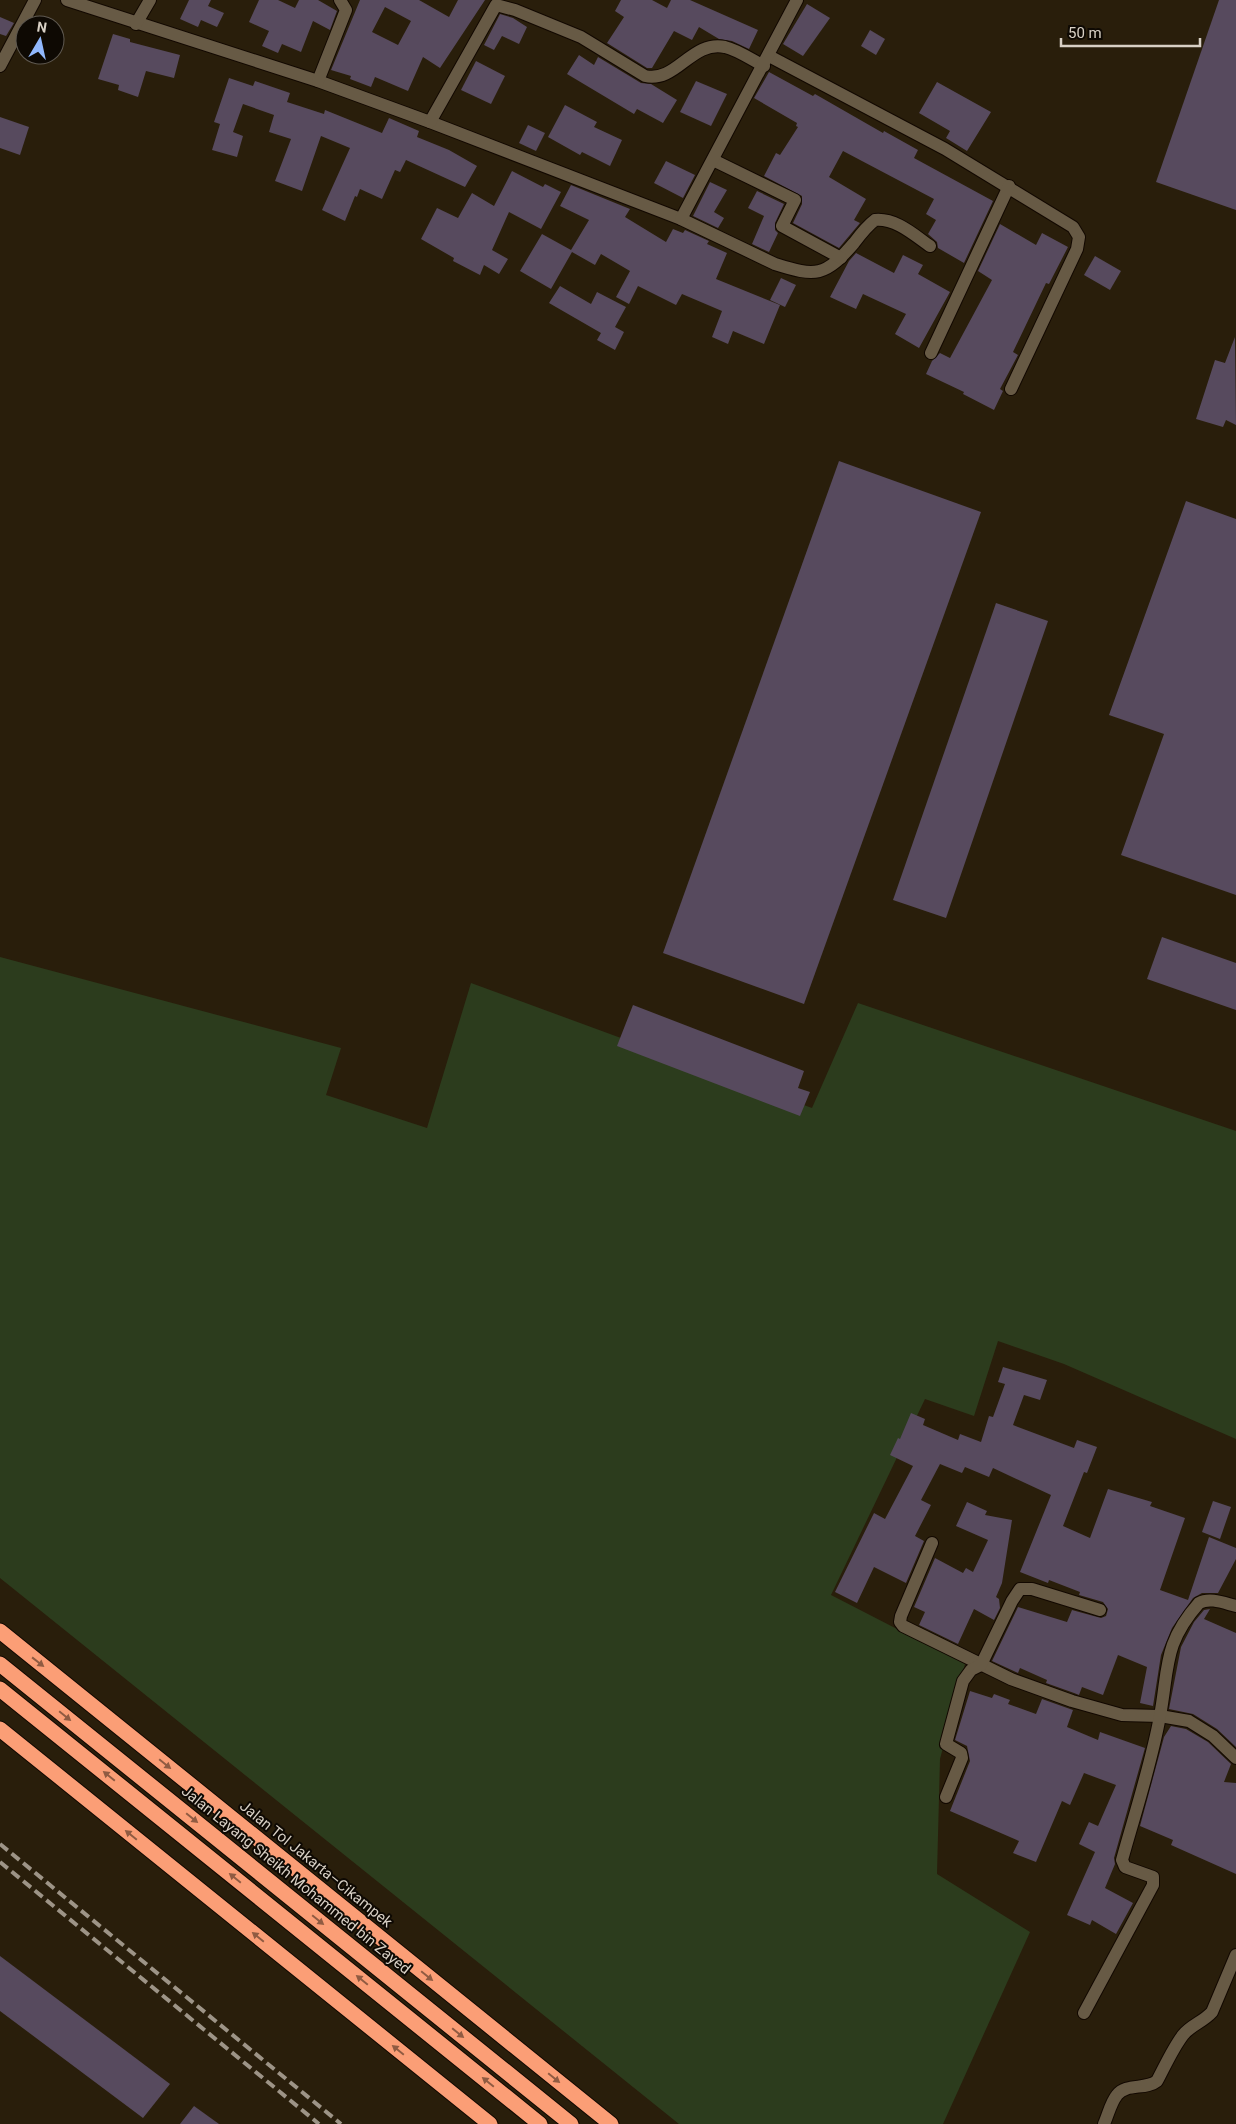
<svg xmlns="http://www.w3.org/2000/svg" width="1236" height="2124" font-family="Roboto,sans-serif">
<style>
.green{fill:#2c3c1d}
.building{fill:#574a5e;fill-rule:evenodd}
.lines{fill:none;stroke-linecap:round;stroke-linejoin:round}
.minor-casing{stroke:#120800;stroke-width:14}
.motorway-casing{stroke:#120800;stroke-width:17}
.minor{stroke:#675a45;stroke-width:12}
.motorway{stroke:#fb9e76;stroke-width:15}
.rail{stroke:#9d9487;stroke-width:4;stroke-dasharray:10 5;stroke-linecap:butt}
.oneway{fill:#905b42}
.labels{text-anchor:middle;dominant-baseline:central;stroke-width:4;stroke-linejoin:round;paint-order:stroke}
.street-label{font-size:15px;fill:#d8d0c5;stroke:#0e0903}
</style>
<rect width="100%" height="100%" fill="#291e0b"/>
<!-- green -->
<path class="green" d="M0 957 341 1048 326 1095 427 1128 471 983 812 1108 858 1003 1236 1131V1439L1064 1364 998 1341 974 1416 925 1399 831 1595 965 1664 940 1759 937 1874 1030 1932 943 2124H679L0 1578Z"/>
<!-- building -->
<g class="building">
<path d="M189 0H211L208 6 224 13 217 27 201 20 198 27 180 19Z"/>
<path d="M259 0H278L295 8 299 0H318L337 11 330 30 313 21 301 52 282 44 278 53 262 46 269 31 249 22Z"/>
<path d="M360 0H419L449 17 458 0H485L440 68 423 57 408 91 375 77 371 87 350 79 351 76 331 70ZM385 7 411 21 398 45 372 32Z"/>
<path d="M621 0H652L667 8 671 0H690L758 30 749 49 732 41 719 39 699 27 692 40 674 31 652 68H647L607 43 624 17 615 11Z"/>
<path d="M1219 0H1236V210L1156 182Z"/>
<path d="M807 4 830 18 803 56 783 44Z"/>
<path d="M500 14 513 18 527 27 519 44 502 36 494 50 484 45Z"/>
<path d="M0 17 14 23 6 36 0 34Z"/>
<path d="M870 30 885 39 876 55 861 46Z"/>
<path d="M113 34 130 39V42L180 55 174 78 146 71 138 97 118 90 119 85 98 79Z"/>
<path d="M579 55 594 65 598 57 641 83 651 84 677 100 663 123 637 109 634 114 567 74Z"/>
<path d="M476 61 505 76 491 104 461 90Z"/>
<path d="M769 72 813 96 815 94 883 133 884 131 918 150 914 158 993 201 964 263 938 248 937 242 928 234 936 220 926 214 934 199 843 151 829 177 866 199 854 220 860 223 839 248 793 223 802 204V196L764 176 776 153 780 155 798 127 796 126 797 123 754 98Z"/>
<path d="M229 78 253 86 255 81 290 93 287 102 324 114 325 110 382 133 389 118 419 131 417 137 449 150 477 166 465 187 406 160 400 172 395 170 382 199 360 189 357 197 355 196 345 221 322 210 350 148 321 136 302 191 275 181 291 139 269 132 274 115 243 104 233 132 243 136 237 157 212 150 220 124 214 122Z"/>
<path d="M696 81 727 94 711 126 680 112Z"/>
<path d="M937 82 991 112 967 151 946 138 950 131 919 113Z"/>
<path d="M565 105 597 122 594 127 622 140 610 166 582 152 580 155 548 137Z"/>
<path d="M0 117 29 127 20 155 0 148Z"/>
<path d="M528 125 545 133 536 151 519 143Z"/>
<path d="M666 161 695 175 683 198 654 183Z"/>
<path d="M512 171 543 187 545 184 561 192 541 229 509 212 492 250 508 259 499 274 484 265 480 275 453 261 454 258 421 239 437 208 458 218 472 193 494 206Z"/>
<path d="M710 182 727 190 714 212 724 218 718 228 693 216Z"/>
<path d="M571 185 630 209 625 217 666 242 673 229 683 233 685 230 709 241 707 244 727 253 716 279 780 305 764 344 733 331 728 344 712 337 722 311 682 294 676 305 638 286 629 304 616 297 630 271 601 254 595 265 572 252 551 289 520 271 542 234 571 250 589 220 560 206Z"/>
<path d="M757 191 784 204 775 223V230L778 233 769 252 752 244 764 216 748 208Z"/>
<path d="M1000 224 1036 245 1042 233 1068 247 1049 284 1046 283 1013 352 1018 355 1000 389 1003 391 994 410 963 394 964 392 926 374 932 361 940 353 950 358 992 280 978 271Z"/>
<path d="M856 253 894 273 903 255 923 265 918 274 950 292 919 348 895 334 906 314 863 294 856 309 830 297 849 261Z"/>
<path d="M1095 256 1121 271 1110 290 1084 275Z"/>
<path d="M781 278 796 285 785 307 770 300Z"/>
<path d="M560 286 591 304 597 292 626 307 615 327 624 332 615 350 597 340 601 333 549 303Z"/>
<path d="M1235 337 1236 425 1226 420 1223 427 1196 419 1215 360 1225 363Z"/>
<path d="M839 461 981 512 804 1004 663 953Z"/>
<path d="M1186 501 1236 519V895L1121 855 1164 734 1109 715Z"/>
<path d="M996 603 1048 621 946 918 893 900Z"/>
<path d="M1162 937 1236 963V1010L1147 979Z"/>
<path d="M633 1005 804 1071 798 1088 810 1092 800 1116 617 1046Z"/>
<path d="M1003 1367 1047 1380 1040 1400 1024 1395 1013 1425 1074 1448 1077 1440 1097 1447 1087 1473 1084 1472 1063 1526 1090 1538 1108 1489 1152 1502 1150 1506 1185 1518 1160 1590 1188 1600 1209 1537 1236 1548V1559L1218 1593H1202L1193 1598 1172 1628 1161 1655 1153 1706 1140 1703 1147 1667 1118 1655 1103 1695 1082 1687 1079 1695 1074 1693 1046 1683 1047 1680 1020 1668 1018 1673 992 1661 1018 1607 1067 1622 1072 1610 1101 1618 1106 1616 1108 1609 1103 1602 1079 1595 1080 1592 1049 1580 1048 1583 1020 1572 1051 1495 993 1468 989 1477 965 1467 962 1473 940 1464 921 1500 931 1505 915 1536 924 1541 906 1583 874 1567 857 1603 835 1592 874 1513 885 1519 913 1466 890 1455 898 1438 900 1439 911 1413 925 1419 923 1425 958 1440 960 1434 981 1442 989 1416 993 1417 1005 1384 998 1382Z"/>
<path d="M1213 1501 1231 1507 1220 1539 1202 1532Z"/>
<path d="M967 1502 987 1511 985 1515 1012 1520 1002 1583 996 1597 999 1599 1000 1608 994 1620 974 1609 958 1644 919 1625 925 1612 914 1607 935 1558 963 1573 966 1568 973 1572 988 1540 956 1526Z"/>
<path d="M1210 1609 1204 1619 1236 1633V1747L1217 1729 1193 1714 1169 1709 1181 1647 1194 1622 1204 1610Z"/>
<path d="M970 1691 992 1698 994 1694 1010 1700 1008 1704 1036 1714 1042 1699 1073 1710 1067 1727 1098 1740 1100 1732 1145 1748 1114 1858 1115 1864 1105 1888 1133 1903 1116 1934 1092 1920 1090 1925 1067 1915 1095 1852 1079 1844 1089 1822 1098 1826 1116 1785 1084 1773 1070 1805 1062 1801 1036 1862 1013 1853 1019 1841 950 1811 970 1761 967 1746 955 1740Z"/>
<path d="M1171 1726 1186 1729 1208 1742 1231 1764 1224 1782 1236 1783V1874L1171 1845 1173 1840 1140 1826 1164 1737Z"/>
<path d="M0 1956 170 2084 143 2118 0 2011Z"/>
<path d="M194 2106 219 2124H180Z"/>
</g>
<g class="lines">
<defs>
<g id="minor">
<path d="M67 0 318 81 430 122 681 219 775 264C816 277 825 277 854 243 860 235 867 226 875 220 896 218 914 235 930 246"/>
<path d="M136 24 150 0"/>
<path d="M769 56 945 149 1073 227 1079 237 1077 249 1011 389"/>
<path d="M0 66 35 0"/>
<path d="M318 81 346 10 340 0"/>
<path d="M430 122 496 5 515 10 581 37 645 76C677 83 691 40 725 47 738 50 752 60 764 66"/>
<path d="M713 160 795 200 782 226 841 258"/>
<path d="M681 219 797 0"/>
<path d="M931 353 1009 186"/>
<path d="M932 1543 901 1616 900 1622 903 1626 1011 1679 1072 1701 1122 1715 1160 1716 1189 1721 1213 1736 1236 1758"/>
<path d="M946 1797 962 1758 961 1753 946 1744 963 1681 971 1670 981 1665 1012 1601 1020 1589H1032L1100 1610"/>
<path d="M1084 2013 1153 1885V1877L1125 1867 1122 1860C1135 1813 1151 1765 1160 1716 1169 1667 1163 1644 1199 1603 1210 1597 1224 1603 1236 1606"/>
<path d="M1104 2124C1108 2115 1111 2102 1117 2095 1126 2083 1146 2090 1157 2081 1165 2066 1173 2048 1183 2035 1191 2025 1203 2022 1212 2012L1236 1955"/>
</g>
<g id="motorway">
<path d="M0 1631 611 2124"/>
<path d="M0 1664 571 2124"/>
<path d="M0 1689 540 2124"/>
<path d="M0 1729 490 2124"/>
</g>
</defs>
<!-- minor casing -->
<use href="#minor" class="minor-casing"/>
<!-- motorway casing -->
<use href="#motorway" class="motorway-casing"/>
<!-- minor -->
<use href="#minor" class="minor"/>
<!-- motorway -->
<use href="#motorway" class="motorway"/>
<!-- rail -->
<g class="rail">
<path d="M0 1844 341 2124"/>
<path d="M0 1862 319 2124"/>
</g>
</g>
<!-- one-way arrows -->
<defs><path id="oneway-solid" d="M-6-.8H1V-3.2L6.5 0L1 3.2V.8H-6Z" transform="scale(1.25)"/></defs>
<g class="oneway">
<use href="#oneway-solid" transform="translate(38 1662) rotate(38)"/>
<use href="#oneway-solid" transform="translate(65 1716) rotate(39)"/>
<use href="#oneway-solid" transform="translate(165 1764) rotate(39)"/>
<use href="#oneway-solid" transform="translate(109 1776) rotate(-141)"/>
<use href="#oneway-solid" transform="translate(192 1818) rotate(39)"/>
<use href="#oneway-solid" transform="translate(131 1835) rotate(-141)"/>
<use href="#oneway-solid" transform="translate(235 1878) rotate(-141)"/>
<use href="#oneway-solid" transform="translate(318 1920) rotate(39)"/>
<use href="#oneway-solid" transform="translate(258 1937) rotate(-141)"/>
<use href="#oneway-solid" transform="translate(427 1976) rotate(39)"/>
<use href="#oneway-solid" transform="translate(362 1980) rotate(-141)"/>
<use href="#oneway-solid" transform="translate(458 2033) rotate(39)"/>
<use href="#oneway-solid" transform="translate(398 2050) rotate(-141)"/>
<use href="#oneway-solid" transform="translate(554 2078) rotate(39)"/>
<use href="#oneway-solid" transform="translate(488 2082) rotate(-141)"/>
</g>
<g class="labels">
<!-- street labels -->
<g class="street-label">
<text transform="translate(316 1864) rotate(39)">Jalan Tol Jakarta–Cikampek</text>
<text transform="translate(296 1880) rotate(39)">Jalan Layang Sheikh Mohammed bin Zayed</text>
</g>
</g>
<!-- north arrow -->
<g transform="translate(40 40) rotate(9)"><circle r="24" fill="#0e0903" stroke="#5f5951"/>
<path d="M0-4L9 19L0 12L-9 19Z" fill="#91b8fd"/>
<text y="-8" font-size="14" font-weight="bold" text-anchor="middle" fill="#d8d0c5">N</text>
</g>
<!-- scale -->
<path d="M1061 38v8h139v-8" fill="none" stroke="#d8d0c5" stroke-width="2.5"/>
<text x="1068" y="38" font-size="15" fill="#d8d0c5" stroke="#0e0903" stroke-width="4" paint-order="stroke">50 m</text>
</svg>
